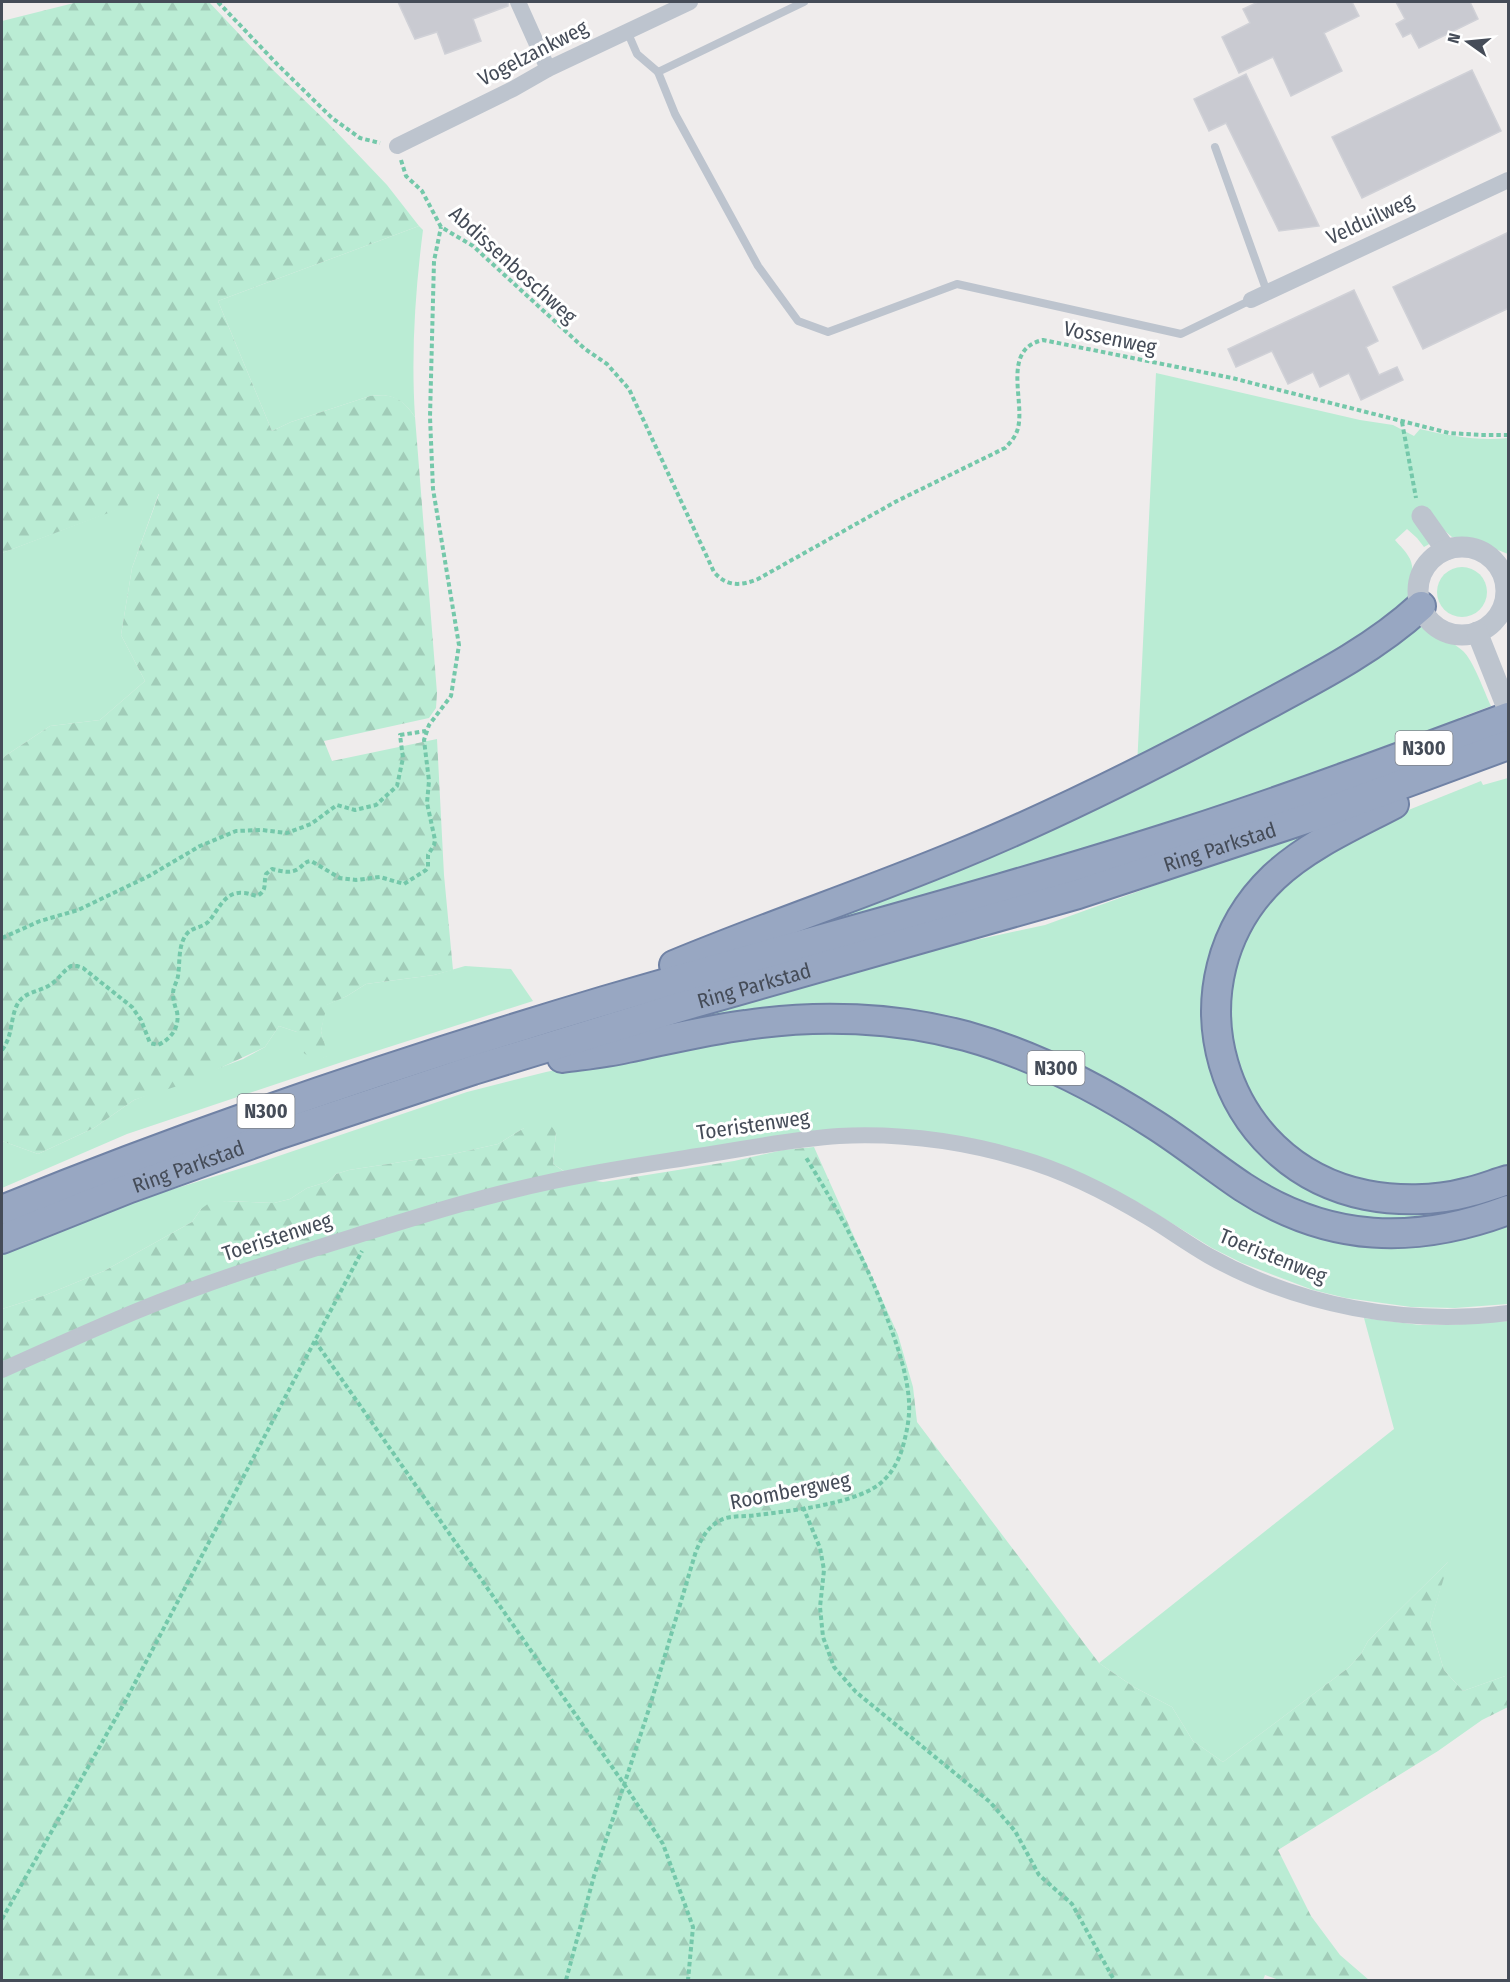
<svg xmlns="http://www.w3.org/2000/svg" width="1510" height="1982" font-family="'Fira Sans Condensed',sans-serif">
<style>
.green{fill:#baecd4}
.forest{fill:url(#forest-firs)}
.building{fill:#c9cad1;stroke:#d0d1d7;stroke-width:1.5}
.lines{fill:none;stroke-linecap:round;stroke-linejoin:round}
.trunk-casing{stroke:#7082a5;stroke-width:32}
.path{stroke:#74c8aa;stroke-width:4;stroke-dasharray:4.5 3;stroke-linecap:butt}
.service{stroke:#bdc4ce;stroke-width:8}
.minor{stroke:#bdc4ce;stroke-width:16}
.tertiary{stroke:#bdc4ce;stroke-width:21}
.trunk{stroke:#98a7c2;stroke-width:28}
.labels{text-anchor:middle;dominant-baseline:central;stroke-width:6;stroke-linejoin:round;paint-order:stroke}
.shield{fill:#fff;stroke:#7d828a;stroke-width:1.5}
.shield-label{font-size:20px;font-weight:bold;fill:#454c58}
.street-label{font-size:21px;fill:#454c58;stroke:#fff}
</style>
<defs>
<pattern id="forest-firs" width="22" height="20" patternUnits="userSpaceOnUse" patternTransform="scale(1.5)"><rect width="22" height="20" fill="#baecd4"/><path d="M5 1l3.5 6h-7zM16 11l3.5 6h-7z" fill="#a1ccb8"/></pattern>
</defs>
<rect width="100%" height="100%" fill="#efecec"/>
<!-- green -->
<g class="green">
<path d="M419 226 423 230C415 292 411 355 415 417 403 399 392 393 370 396L291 422 272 431 218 301Z"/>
<path d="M1156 373 1360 420 1393 425 1414 436 1420 429C1449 436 1479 441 1508 438V554L1473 540 1452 537 1439 526 1431 543 1424 547 1417 538 1407 529 1395 540C1400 546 1406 551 1410 559 1417 575 1409 600 1399 614L1137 767Z"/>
<path d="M159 493 132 568 121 635 145 681 100 720 50 726 2 758V553Z"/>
<circle cx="1462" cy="592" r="25"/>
<path d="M1420 621C1432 637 1449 638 1463 651 1473 660 1484 691 1491 706L1459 718 1461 722 1242 802 733 953 1128 790 1253 730Z"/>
<path d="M1508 778V1173L1420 1191 1341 1181 1266 1130 1226 1047 1234 951 1285 878 1376 823 1481 781 1483 785Z"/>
<path d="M1347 816 1250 895 1213 1046 1317 1185 1508 1186V1203L1429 1224 1335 1221 937 1023 623 1043 700 1013 925 951 1045 925Z"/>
<path d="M465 966 511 969 533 1001 345 1061 127 1134 2 1188V1141L38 1154 94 1128 134 1100 243 1059 265 1047 279 1026 297 1032 316 1060 327 1056 321 1031 326 1005 347 996 366 984 434 975Z"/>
<path d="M863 1025 997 1052 1332 1233 1508 1216V1304L1455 1308 1411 1307 1346 1298 1313 1290 1242 1263 1212 1248 1139 1203 933 1132 564 1171 553 1164 556 1132 524 1128 498 1144 453 1154 349 1170 336 1174 327 1182 307 1188 290 1199 274 1203 226 1201 201 1209 192 1222 104 1271 43 1296 2 1309V1251L115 1207 255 1164 467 1092 546 1072 696 1040Z"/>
<path d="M1364 1318 1420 1325H1451L1508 1321V1675L1463 1691 1444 1670 1430 1624 1448 1562 1368 1641 1361 1654 1348 1668 1223 1762 1193 1741 1172 1707 1134 1687 1099 1663 1394 1429Z"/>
</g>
<!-- forest -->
<g class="forest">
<path d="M78 2H209L272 69 327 122 387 185 419 226 218 301 272 431 291 422 370 396C393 393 402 398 415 417L437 693 436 708 429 718 324 741 332 761 437 739 444 875 453 970 434 975 366 984 347 996 327 1005 321 1031 328 1056 316 1061 299 1050 297 1032 279 1026 265 1047 190 1082 134 1100 94 1128 38 1154 2 1141V758L50 726 100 720 145 681 121 635 132 568 159 494 2 553V21Z"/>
<path d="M546 1119 556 1132 553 1164 574 1178 603 1182 734 1161 783 1150 814 1147 898 1335 913 1387 917 1422 1099 1663 1134 1687 1172 1707 1193 1741 1223 1762 1348 1668 1361 1654 1368 1641 1449 1561 1430 1624 1444 1670 1463 1691 1508 1675V1707L1482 1720 1438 1751 1278 1850 1311 1916 1340 1955 1369 1980H1279L1265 1975 1263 1980H2V1309L43 1296 104 1271 192 1222 201 1209 209 1203 226 1201 274 1203 290 1199 307 1188 327 1182 336 1174 349 1170 453 1154 498 1144 524 1128Z"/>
</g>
<!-- building -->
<g class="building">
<path d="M398 2H508V6L473 19 481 41 445 54 437 32 415 39Z"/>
<path d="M1258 2H1352L1359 16 1324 33 1342 71 1291 96 1273 57 1239 73 1222 37 1250 23 1243 9Z"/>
<path d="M1396 2H1470L1478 19 1419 48 1411 33 1403 37 1396 24 1405 19Z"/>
<path d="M1472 70 1501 131 1362 198 1332 137Z"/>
<path d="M1246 74 1319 226 1279 231 1226 123 1209 131 1194 99Z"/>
<path d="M1509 232V308L1423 349 1393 287Z"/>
<path d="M1354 290 1378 341 1366 347 1379 375 1397 367 1403 380 1361 400 1349 373 1320 387 1313 372 1288 384 1272 351 1236 367 1228 349Z"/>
</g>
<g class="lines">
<defs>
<g id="trunk">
<path d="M1394 804C1354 825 1308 845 1274 877 1165 981 1218 1165 1366 1195 1396 1201 1436 1201 1465 1193 1480 1190 1494 1184 1508 1180"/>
<path d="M674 965C768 926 864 894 958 855 1056 815 1151 767 1244 717 1305 684 1370 653 1421 606"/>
<path d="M562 1058C583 1055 605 1053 627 1048 666 1040 706 1030 746 1025 818 1014 895 1017 966 1036 1034 1055 1093 1085 1152 1123 1184 1143 1213 1167 1243 1187 1329 1243 1415 1245 1508 1210"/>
<path d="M2 1210C198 1130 400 1062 604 1001 798 944 993 894 1186 832 1294 797 1401 757 1508 717"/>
<path id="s1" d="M2 1239 130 1188 274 1136 473 1070 680 1007 1078 894 1321 814 1508 745"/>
</g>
</defs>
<!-- trunk casing -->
<use href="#trunk" class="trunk-casing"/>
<!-- path -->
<g class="path">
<path d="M218 2 277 64 332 118 360 138 380 143"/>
<path d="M401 160 406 176 422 191 441 227 473 246 585 349 607 364 629 389 714 572C727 587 741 586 758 579L897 501 1005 448C1011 442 1016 436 1018 428 1025 400 1001 349 1043 340L1232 378 1449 433 1481 435H1508"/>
<path d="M1402 422 1416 498"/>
<path d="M2 938 40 921 78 910 149 876 200 846 236 831 262 830 287 833 311 824 337 805 355 810 376 805 397 786 403 758 400 735 426 731"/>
<path d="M2 1050C13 1036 10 1019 17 1005 23 992 39 992 50 985 58 980 63 971 71 966H77L83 968 132 1007 141 1020 150 1043 158 1045C171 1039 180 1027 177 1012 175 1006 173 1000 173 994 173 987 177 982 178 976 180 963 178 946 186 935 191 927 203 928 209 921 219 909 225 891 243 893 248 893 252 895 257 896 268 890 263 884 266 874L272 869C281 871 290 874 298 869 304 865 304 862 311 861L340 878 356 880 380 877 404 884 426 870 428 867V855L434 845 435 840 427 803 429 781 424 740 429 725 451 696 459 645 433 489 430 417 434 261 441 227"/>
<path d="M315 1341 624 1784 663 1844 693 1927 688 1980"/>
<path d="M803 1507 820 1548 824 1570 820 1607 823 1637 834 1667 856 1692 990 1802 1015 1831 1039 1875 1072 1904 1114 1980"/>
<path d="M2 1919 126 1700 362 1251"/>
<path d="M566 1980 594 1876 649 1709 696 1551C702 1538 707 1527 721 1520 730 1515 746 1517 757 1515 790 1511 843 1505 872 1489 888 1480 898 1464 903 1446 907 1431 910 1417 909 1401 907 1373 897 1344 887 1318 866 1260 837 1208 805 1156"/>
</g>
<!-- service -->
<g class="service">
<path d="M804 2 658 72 675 114 758 266 798 321 828 332 957 284 1181 334 1251 300"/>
<path d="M627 31 637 54 658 72"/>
<path d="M1215 147 1267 292"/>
</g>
<!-- minor -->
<g class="minor">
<path d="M518 2 548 69"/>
<path d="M397 146 513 89 548 69 690 2"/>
<path d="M1251 300 1508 180"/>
<path d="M2 1370C67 1341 132 1311 199 1287 254 1267 310 1250 365 1233 426 1214 487 1195 549 1182 598 1171 648 1164 698 1156 744 1149 792 1139 839 1136 900 1133 961 1141 1019 1158 1065 1171 1108 1193 1149 1218 1169 1230 1188 1244 1209 1256 1298 1306 1407 1326 1508 1313"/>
</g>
<!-- tertiary -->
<g class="tertiary">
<path d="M1422 516 1446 550"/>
<circle cx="1462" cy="591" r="44"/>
<path d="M1477 632 1508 710"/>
</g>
<!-- trunk -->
<use href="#trunk" class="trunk"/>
</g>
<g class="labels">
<!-- shield labels -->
<g class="shield">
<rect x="1395.5" y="731" width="57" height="34" rx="4.5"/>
<rect x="1027.5" y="1051" width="57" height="34" rx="4.5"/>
<rect x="237.5" y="1094" width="57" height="34" rx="4.5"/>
</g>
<g class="shield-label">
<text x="1424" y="748">N300</text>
<text x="1056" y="1068">N300</text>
<text x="266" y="1111">N300</text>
</g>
<!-- street labels -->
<g class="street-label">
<text transform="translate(533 53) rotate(-27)">Vogelzankweg</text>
<text transform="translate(1370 219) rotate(-25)">Velduilweg</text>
<text transform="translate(513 265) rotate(42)">Abdissenboschweg</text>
<text transform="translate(1110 338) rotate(12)">Vossenweg</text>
<text stroke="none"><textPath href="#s1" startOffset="1280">Ring Parkstad</textPath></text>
<text stroke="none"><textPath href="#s1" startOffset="794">Ring Parkstad</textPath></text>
<text transform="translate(753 1125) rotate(-8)">Toeristenweg</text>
<text stroke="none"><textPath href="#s1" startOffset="200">Ring Parkstad</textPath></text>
<text transform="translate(277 1237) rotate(-18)">Toeristenweg</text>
<text transform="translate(1273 1256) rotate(22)">Toeristenweg</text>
<text transform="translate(790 1491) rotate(-11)">Roombergweg</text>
</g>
</g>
<!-- border -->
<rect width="1510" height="1982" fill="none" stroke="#454c58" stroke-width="6"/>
<!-- north arrow -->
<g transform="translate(1468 42) rotate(285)" stroke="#ffffff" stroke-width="4.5" paint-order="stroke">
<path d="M0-4.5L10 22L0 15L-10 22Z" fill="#454c58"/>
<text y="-9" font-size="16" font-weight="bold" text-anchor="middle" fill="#454c58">N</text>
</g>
</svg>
